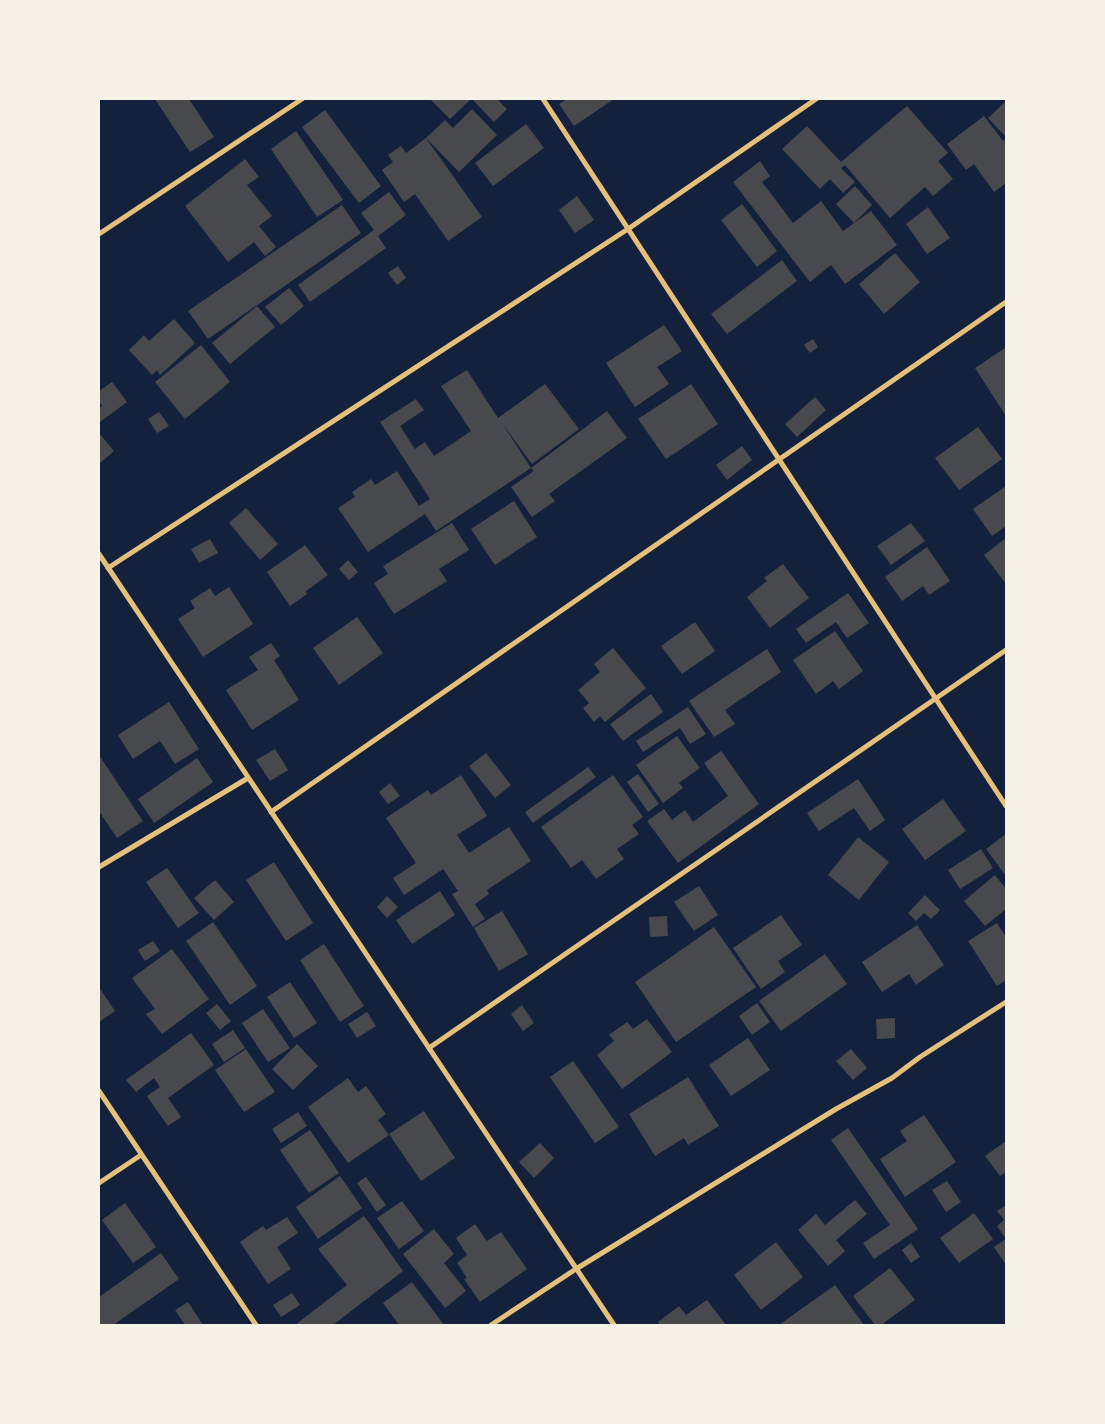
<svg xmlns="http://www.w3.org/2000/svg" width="1105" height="1424" font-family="'IBM Plex Serif',serif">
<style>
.building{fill:#48494c}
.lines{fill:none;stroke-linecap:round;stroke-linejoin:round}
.minor{stroke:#e5c07b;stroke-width:5}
</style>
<rect width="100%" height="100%" fill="#14213d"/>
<!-- building -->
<g class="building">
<path d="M155 99H189L214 137 190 152Z"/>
<path d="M430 99H471L450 119Z"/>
<path d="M472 99H497L507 109 494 122Z"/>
<path d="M567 99H614L574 126 559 104Z"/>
<path d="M1006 101V135L1005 136 988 118Z"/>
<path d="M907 106 948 153 938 161 953 179 933 196 925 187 890 218 845 165 841 168 855 182 843 193 830 179 820 189 782 149 807 126 841 162Z"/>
<path d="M472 109 497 135 459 172 426 138 445 120 453 128Z"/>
<path d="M325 110 381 186 359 203 302 127Z"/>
<path d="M984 116 1003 141 1006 138V183L994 192 974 164 966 170 947 144Z"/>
<path d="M526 124 544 148 493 186 475 163Z"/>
<path d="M296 131 343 200 317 217 271 149Z"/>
<path d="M426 138 482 217 448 241 415 194 404 202 382 170 393 162 388 155 401 146 406 153Z"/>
<path d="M245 159 259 177 247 185 272 216 259 226 276 247 265 256 254 242 228 262 185 206Z"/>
<path d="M760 161 770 176 762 182 793 223 821 201 843 231 871 211 897 245 845 284 831 265 810 282 733 182Z"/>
<path d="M855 186 872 205 854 223 836 204Z"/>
<path d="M389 192 406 215 378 236 386 248 310 302 298 285 374 230 361 213Z"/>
<path d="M577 196 594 220 575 233 559 210Z"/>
<path d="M742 204 777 251 757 267 721 220Z"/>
<path d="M342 205 361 233 208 339 188 311Z"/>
<path d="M928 207 950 238 927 254 906 224Z"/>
<path d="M895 253 920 282 884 314 859 284Z"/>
<path d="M782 260 797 281 727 334 711 314Z"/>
<path d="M398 266 406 278 397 285 388 273Z"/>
<path d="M289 288 304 306 281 325 265 307Z"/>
<path d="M257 306 275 327 230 364 212 343Z"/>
<path d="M174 319 195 343 160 375 157 370 152 375 129 350 144 335 149 341Z"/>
<path d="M664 325 682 351 657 367 669 384 635 407 606 363Z"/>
<path d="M813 339 818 347 810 353 804 345Z"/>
<path d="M201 345 230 382 185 419 155 382Z"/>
<path d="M1005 348 1006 349V416L975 368Z"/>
<path d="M467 370 498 418 545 384 579 429 532 464 502 423 531 468 436 531 425 514 368 552 338 508 355 497 352 492 371 479 375 485 397 471 419 506 430 499 380 422 416 399 424 410 400 426 415 449 425 442 434 456 471 431 441 386Z"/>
<path d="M112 382 127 402 100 422 99 408 102 406 99 401V391Z"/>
<path d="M691 384 718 424 666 459 638 419Z"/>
<path d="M815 397 826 410 797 437 785 424Z"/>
<path d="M607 411 627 438 549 494 555 501 532 517 511 487 534 471 531 468Z"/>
<path d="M159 412 169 426 157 433 148 419Z"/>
<path d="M978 427 1002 459 959 490 935 458Z"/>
<path d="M99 433 114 451 99 464Z"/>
<path d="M742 446 752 460 727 480 716 465Z"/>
<path d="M1006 486V526L992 536 973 509Z"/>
<path d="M514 501 537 537 495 565 471 529Z"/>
<path d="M246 508 278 544 260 560 229 523Z"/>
<path d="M452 523 469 550 439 569 447 581 394 614 374 583 388 574 383 566Z"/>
<path d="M911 523 925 541 891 565 877 546Z"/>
<path d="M1006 538V584L984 555Z"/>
<path d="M210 539 218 553 199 563 191 549Z"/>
<path d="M305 545 328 575 306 591 307 594 290 606 267 572Z"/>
<path d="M927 547 950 581 929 595 923 586 902 601 885 577Z"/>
<path d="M348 560 358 572 349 580 339 569Z"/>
<path d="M783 564 809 598 770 628 747 597 767 581 764 578Z"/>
<path d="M229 587 253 624 203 657 178 619 195 608 190 601 210 588 215 596Z"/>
<path d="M848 593 869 623 847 638 836 622 806 643 796 629Z"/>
<path d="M357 617 383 653 339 685 313 648Z"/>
<path d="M695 622 715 651 682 674 661 646Z"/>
<path d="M835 631 863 671 839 689 833 681 816 694 793 660Z"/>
<path d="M271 643 280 656 274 660 299 700 252 730 226 690 258 670 249 657Z"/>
<path d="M613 648 646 688 605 722 600 716 594 722 583 708 589 703 578 690 600 672 594 664Z"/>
<path d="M767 649 781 672 725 710 735 724 714 737 689 701Z"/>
<path d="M651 694 663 712 623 741 610 724Z"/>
<path d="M169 702 199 749 175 764 160 741 133 759 118 735Z"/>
<path d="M688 707 706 734 690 744 680 728 643 752 636 741Z"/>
<path d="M677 736 700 768 679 783 683 788 663 803 636 765Z"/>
<path d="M275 749 288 770 270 781 256 760Z"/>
<path d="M721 751 759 804 678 863 647 821 664 809 672 820 685 810 693 822 728 796 704 763Z"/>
<path d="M486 753 511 785 495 798 469 766Z"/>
<path d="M99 755 143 821 117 838 99 811Z"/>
<path d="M197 758 213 782 154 823 138 799Z"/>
<path d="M588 767 596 777 533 823 525 812Z"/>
<path d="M638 774 659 804 648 812 627 782Z"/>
<path d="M461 775 487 816 457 835 469 853 509 827 531 861 487 890 489 894 475 904 485 919 473 927 452 894 458 891 443 869 404 895 393 878 416 863 386 818 428 790 431 795Z"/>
<path d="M613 775 643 817 632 825 639 834 617 849 624 859 596 879 582 860 571 868 541 827Z"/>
<path d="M858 779 885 820 870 831 854 808 819 831 807 813Z"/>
<path d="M390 783 400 796 388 804 379 792Z"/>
<path d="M943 799 966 831 925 860 902 829Z"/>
<path d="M1006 834V876L986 849Z"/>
<path d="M858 837 889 862 859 900 828 875Z"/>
<path d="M981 849 993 868 960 889 948 870Z"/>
<path d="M274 862 313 923 286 941 246 880Z"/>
<path d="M167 868 199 913 178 928 146 882Z"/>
<path d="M995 875 1006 889V909L985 926 964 901Z"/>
<path d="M215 880 234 902 214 920 194 898Z"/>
<path d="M699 886 718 915 694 931 674 902Z"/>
<path d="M440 891 455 915 412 944 396 920Z"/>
<path d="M925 895 940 910 931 919 924 913 916 921 908 913Z"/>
<path d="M387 896 398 907 387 918 377 907Z"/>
<path d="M502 911 528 954 499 971 474 928Z"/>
<path d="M781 915 802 945 778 961 785 972 761 989 733 948Z"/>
<path d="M667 916 668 936 650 937 649 917Z"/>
<path d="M213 922 257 986 230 1005 186 941Z"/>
<path d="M997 923 1006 937V980L997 986 968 941Z"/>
<path d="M917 925 944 965 916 985 909 974 882 992 862 962Z"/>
<path d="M714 927 756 987 676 1042 635 982Z"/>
<path d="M153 941 160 951 145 961 138 950Z"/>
<path d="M324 944 364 1006 340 1022 300 960Z"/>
<path d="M172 949 209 999 162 1034 146 1014 155 1009 132 978Z"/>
<path d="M825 954 847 984 781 1031 759 1001Z"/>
<path d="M290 982 317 1023 294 1038 267 997Z"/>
<path d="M99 987 115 1011 99 1022Z"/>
<path d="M757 1003 770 1022 752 1035 739 1016Z"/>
<path d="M217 1004 231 1021 220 1030 206 1013Z"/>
<path d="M522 1005 534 1023 523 1031 511 1014Z"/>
<path d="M263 1009 290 1048 268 1062 242 1023Z"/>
<path d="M367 1012 376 1026 357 1038 348 1024Z"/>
<path d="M895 1018V1038L877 1039 876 1019Z"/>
<path d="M647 1019 672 1052 622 1089 597 1055 614 1041 609 1035 627 1022 633 1029Z"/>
<path d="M233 1030 245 1048 224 1062 212 1044Z"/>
<path d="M191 1033 214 1065 168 1098 181 1117 168 1126 147 1096 160 1087 154 1078 136 1092 126 1080Z"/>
<path d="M748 1038 770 1070 731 1096 709 1065Z"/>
<path d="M297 1044 318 1066 293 1090 272 1069Z"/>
<path d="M246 1049 275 1092 244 1112 215 1070Z"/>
<path d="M851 1049 867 1068 853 1080 836 1061Z"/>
<path d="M573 1061 619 1127 595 1143 550 1077Z"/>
<path d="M688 1077 719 1126 688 1145 684 1138 655 1156 629 1114Z"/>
<path d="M348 1078 358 1092 366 1086 386 1114 378 1120 389 1135 348 1163 308 1107Z"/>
<path d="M424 1111 455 1158 421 1181 389 1134Z"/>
<path d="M298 1112 307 1126 281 1143 272 1129Z"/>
<path d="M924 1115 956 1162 905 1197 880 1159 907 1141 900 1131Z"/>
<path d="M848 1128 918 1229 874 1259 863 1243 890 1225 831 1140Z"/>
<path d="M310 1130 339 1173 309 1193 280 1150Z"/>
<path d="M1006 1141V1172L1000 1176 985 1156Z"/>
<path d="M540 1143 554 1158 534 1178 519 1162Z"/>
<path d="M340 1176 362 1208 318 1239 296 1207Z"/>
<path d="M366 1177 386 1205 377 1212 357 1183Z"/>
<path d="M947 1181 961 1202 946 1212 932 1190Z"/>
<path d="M855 1200 867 1214 836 1240 845 1251 828 1266 798 1230 816 1214 825 1225Z"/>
<path d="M402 1201 424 1231 399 1249 377 1218Z"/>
<path d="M125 1203 156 1247 133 1263 102 1220Z"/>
<path d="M1006 1205V1265L994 1247 1006 1239 997 1226 1004 1220 997 1211Z"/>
<path d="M974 1213 993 1239 959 1263 940 1238Z"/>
<path d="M364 1216 403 1271 333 1325H295L347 1285 318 1249Z"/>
<path d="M287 1217 298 1233 277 1247 291 1269 268 1284 240 1242 263 1226 266 1230Z"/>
<path d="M475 1224 487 1241 501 1232 527 1269 480 1302 464 1279 467 1278 457 1263 467 1255 456 1238Z"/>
<path d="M434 1229 454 1254 444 1263 466 1291 445 1308 403 1254Z"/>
<path d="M776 1242 803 1277 761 1310 734 1275Z"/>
<path d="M911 1243 920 1257 911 1263 902 1250Z"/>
<path d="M161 1253 179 1279 113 1325H99V1297Z"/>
<path d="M890 1268 915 1300 881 1325H875L853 1296Z"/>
<path d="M412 1282 444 1325H399L383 1303Z"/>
<path d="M835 1285 864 1325H779Z"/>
<path d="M292 1293 300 1305 281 1317 273 1305Z"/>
<path d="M707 1300 726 1325H660L658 1322 679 1306 686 1315Z"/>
<path d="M188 1302 203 1325H185L175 1310Z"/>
</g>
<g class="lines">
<!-- minor -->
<g class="minor">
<path d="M543 99 1006 806"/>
<path d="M99 234 302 99"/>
<path d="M99 554 614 1325"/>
<path d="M108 568 628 229 816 99"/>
<path d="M271 812 1006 302"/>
<path d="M99 867 248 778"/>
<path d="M429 1048 1006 650"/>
<path d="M99 1091 256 1325"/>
<path d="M99 1183 141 1155"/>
<path d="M491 1325 576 1269 836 1109 892 1078 920 1057 1006 1002"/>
</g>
</g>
<!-- border -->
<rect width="1105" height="1424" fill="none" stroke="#f6f1e7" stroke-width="200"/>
</svg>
